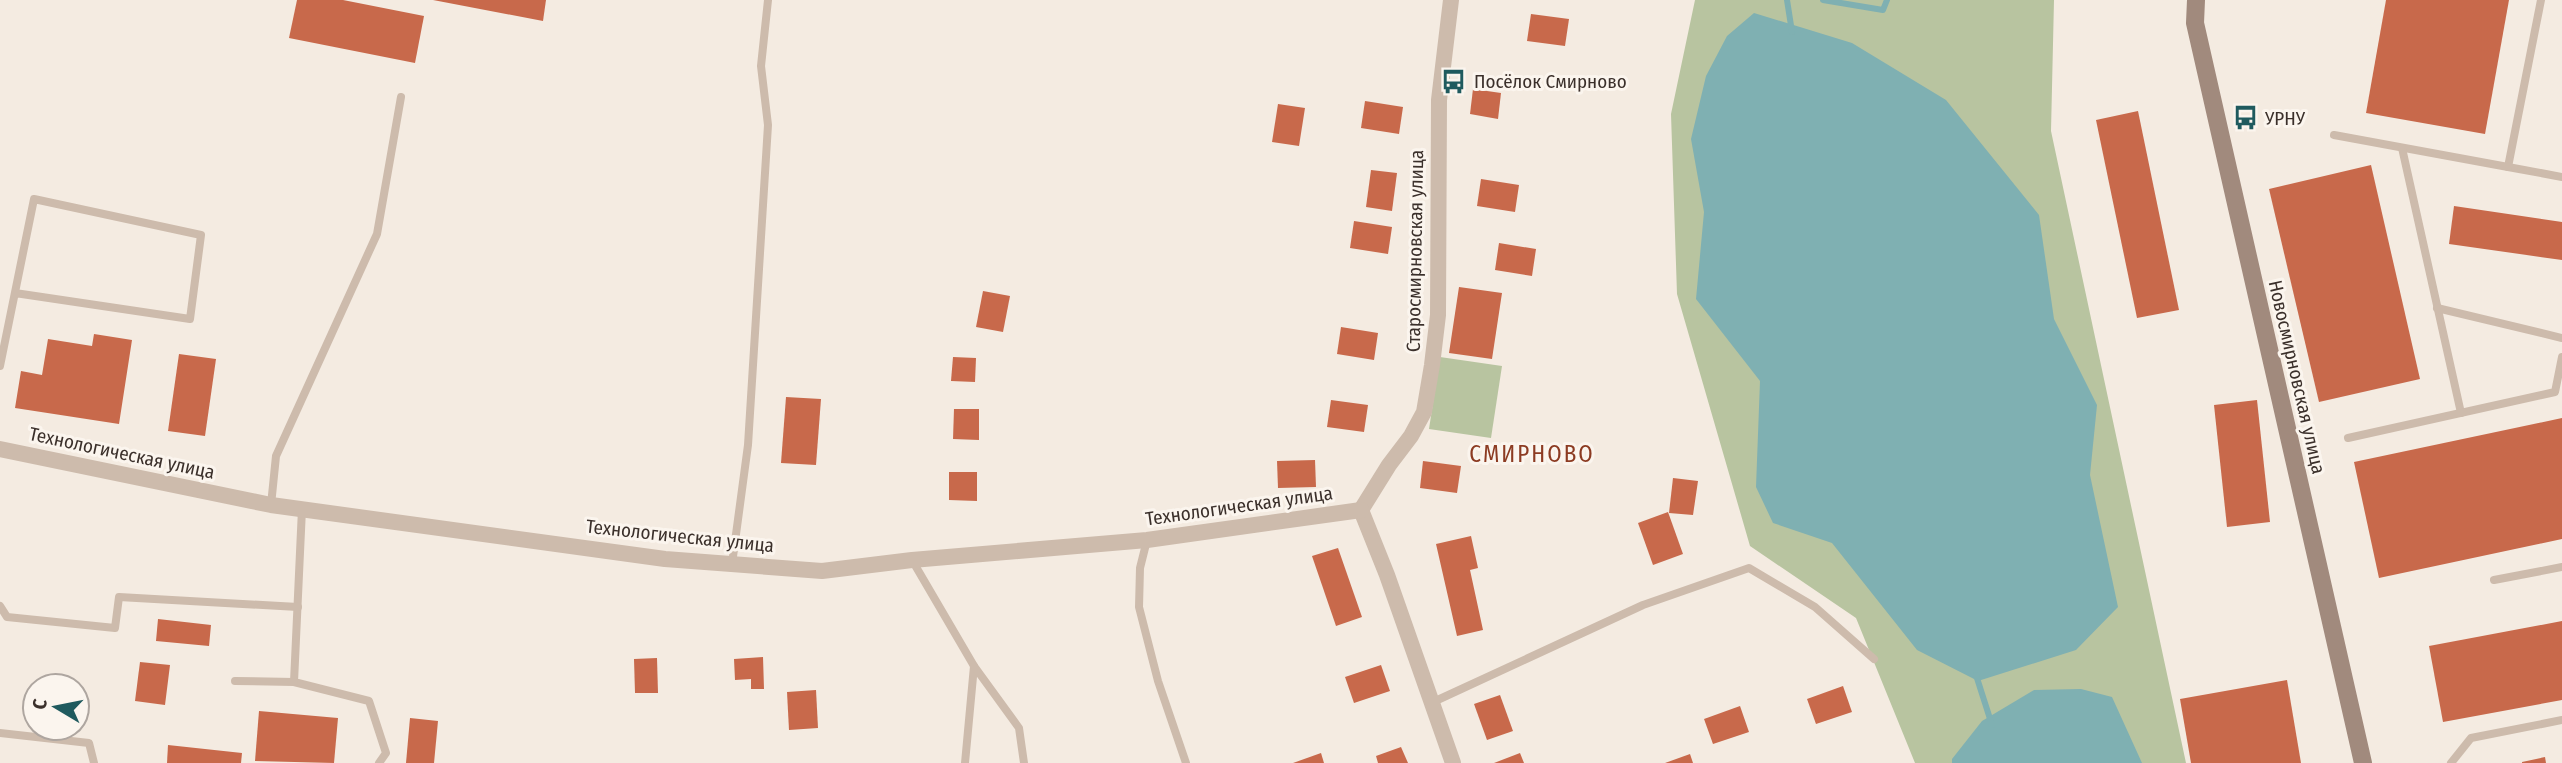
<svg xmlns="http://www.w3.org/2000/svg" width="2562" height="763" font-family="'Fira Sans Condensed',sans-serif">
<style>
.green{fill:#b8c4a0}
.water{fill:#7fb0b2}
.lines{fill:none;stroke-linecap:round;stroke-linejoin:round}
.stream{stroke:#7fb0b2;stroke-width:6}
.building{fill:#c8694b}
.lane{stroke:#cdbbac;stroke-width:8}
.street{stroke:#cdbbac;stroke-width:16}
.secondary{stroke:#a18a7d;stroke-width:18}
.labels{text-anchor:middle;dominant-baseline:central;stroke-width:6;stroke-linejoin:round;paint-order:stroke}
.poi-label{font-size:19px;fill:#3b302b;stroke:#fbf5ee;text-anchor:start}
.street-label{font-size:19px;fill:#3b302b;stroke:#fbf5ee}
.quarter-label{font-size:23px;letter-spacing:2px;fill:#8c3b22;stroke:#fbf5ee}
</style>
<rect width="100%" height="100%" fill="#f4ebe1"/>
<!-- green -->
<g class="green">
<path d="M1695 0H2054L2051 131 2186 763H1915L1856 618 1750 546 1677 294 1671 114Z"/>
<path d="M1440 357 1502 366 1491 438 1429 429Z"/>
</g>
<!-- water -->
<g class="water">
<path d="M1754 13 1852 43 1946 100 2039 215 2054 319 2097 405 2090 475 2118 607 2076 650 1978 681 1917 650 1832 543 1773 523 1756 487 1760 381 1696 299 1704 212 1691 139 1706 76 1727 36Z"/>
<path d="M2081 689 2112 697 2142 763H1952V759L1982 721 2034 690Z"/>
</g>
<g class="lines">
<!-- stream -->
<g class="stream">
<path d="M1787 0 1792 32"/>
<path d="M1823 0 1883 10 1887 0"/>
<path d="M1976 675 1992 725"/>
</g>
</g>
<!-- building -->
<g class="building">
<path d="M297 0H343L424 16 415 63 289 38Z"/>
<path d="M433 0H546L543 21Z"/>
<path d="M2386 0H2509L2485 134 2366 113Z"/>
<path d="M1531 14 1569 19 1565 46 1527 41Z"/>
<path d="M1473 89 1501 93 1498 119 1470 114Z"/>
<path d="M1365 101 1403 107 1399 134 1361 128Z"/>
<path d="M1278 104 1305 108 1299 146 1272 142Z"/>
<path d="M2138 111 2179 310 2137 318 2096 120Z"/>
<path d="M2371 165 2420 379 2319 402 2269 189Z"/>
<path d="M1371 170 1397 173 1392 211 1366 207Z"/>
<path d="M1481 179 1519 185 1515 212 1477 206Z"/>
<path d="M2454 206 2562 222V260L2449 244Z"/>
<path d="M1354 221 1392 227 1388 254 1350 248Z"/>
<path d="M1499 243 1536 249 1532 276 1495 270Z"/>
<path d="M1459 287 1502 293 1492 359 1449 353Z"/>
<path d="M983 291 1010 296 1003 332 976 327Z"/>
<path d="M1341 327 1378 333 1374 360 1337 354Z"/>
<path d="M94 334 132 340 119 424 15 408 21 371 42 375 48 339 92 346Z"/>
<path d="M179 354 216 359 205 436 168 431Z"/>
<path d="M953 357 976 358 975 382 951 381Z"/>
<path d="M786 397 821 399 816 465 781 463Z"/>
<path d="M1331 400 1368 405 1364 432 1327 427Z"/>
<path d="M2257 400 2270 522 2227 527 2214 405Z"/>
<path d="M954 409H979V440L953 439Z"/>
<path d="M2562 418V539L2379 578 2354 462Z"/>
<path d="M1315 460 1316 487 1278 488 1277 461Z"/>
<path d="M1423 461 1461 466 1457 493 1420 488Z"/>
<path d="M949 472H977V501L949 500Z"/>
<path d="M1673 478 1698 481 1693 515 1669 513Z"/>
<path d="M1668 512 1683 554 1653 565 1638 523Z"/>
<path d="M1471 536 1478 568 1470 570 1483 630 1457 636 1436 544Z"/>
<path d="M1338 548 1362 617 1336 626 1312 556Z"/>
<path d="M158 619 211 625 209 646 156 641Z"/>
<path d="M2562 621V700L2443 722 2429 646Z"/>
<path d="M763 657 764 689H751V679L735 680 734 659Z"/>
<path d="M657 658 658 693H635L634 659Z"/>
<path d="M140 662 170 665 165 705 135 701Z"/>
<path d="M1381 665 1390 691 1354 703 1345 677Z"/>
<path d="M2287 680 2301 763H2191L2180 699Z"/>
<path d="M1843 686 1852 712 1816 724 1807 699Z"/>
<path d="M816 690 818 728 789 730 787 692Z"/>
<path d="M1500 695 1513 731 1487 740 1474 704Z"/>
<path d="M1740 706 1749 732 1713 744 1704 719Z"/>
<path d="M259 711 338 718 334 763 255 761Z"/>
<path d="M410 718 438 721 434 763H406Z"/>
<path d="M168 745 242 753 241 763H167Z"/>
<path d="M1401 747 1408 763H1378L1376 756Z"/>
<path d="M1321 753 1324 763H1293Z"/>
<path d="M1520 753 1524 763H1494Z"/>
<path d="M1690 754 1693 763H1665Z"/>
<path d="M2545 757 2546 763H2522V762Z"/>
</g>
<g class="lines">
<!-- lane -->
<g class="lane">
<path d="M2541 0 2508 167 2562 177"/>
<path d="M2334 135 2508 167"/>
<path d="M2402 148 2461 413"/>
<path d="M2437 308 2562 338"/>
<path d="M0 366 34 199 201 235 190 319 15 293"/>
<path d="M2348 438 2555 392 2562 357"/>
<path d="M271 505 276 456 377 234 401 97"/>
<path d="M302 509 294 682 369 701 386 753 379 763"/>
<path d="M1147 540 1140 568 1139 607 1158 681 1186 763"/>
<path d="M912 560 974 666 965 763"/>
<path d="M732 564 748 445 768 125 761 66 768 0"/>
<path d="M2494 580 2562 567"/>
<path d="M0 606 7 617 115 628 119 597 298 607"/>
<path d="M974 666 1019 728 1024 763"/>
<path d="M235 681 294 682"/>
<path d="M1431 703 1643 605 1749 568 1815 607 1874 659"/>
<path d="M0 733 89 743 94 763"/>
<path d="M2451 763 2471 738 2562 720"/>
</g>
<!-- street -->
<g class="street">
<path d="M1451 0 1439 100 1438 315 1432 365 1424 412 1411 436 1389 465 1361 510 1387 575 1453 763"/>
<path d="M0 449 271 505 665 559 822 571 912 560 1147 540 1361 510"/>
</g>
<!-- secondary -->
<path class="secondary" d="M2196 0 2195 23 2363 763"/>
</g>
<!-- icons -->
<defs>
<symbol id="bus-bare" viewBox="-9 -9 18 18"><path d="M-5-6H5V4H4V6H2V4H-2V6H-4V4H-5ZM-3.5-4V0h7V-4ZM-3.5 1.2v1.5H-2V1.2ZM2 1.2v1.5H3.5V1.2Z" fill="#1f5a5e" stroke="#fbf5ee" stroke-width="2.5" paint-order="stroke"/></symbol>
</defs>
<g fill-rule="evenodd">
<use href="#bus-bare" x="1436" y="64" width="35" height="35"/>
<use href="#bus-bare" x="2228" y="100" width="35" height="35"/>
</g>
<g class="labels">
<!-- poi labels -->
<g class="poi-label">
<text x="1474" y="81">Посёлок Смирново</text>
<text x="2265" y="118">УРНУ</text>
</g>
<!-- street labels -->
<g class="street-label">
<text transform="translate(1415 251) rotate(-89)">Старосмирновская улица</text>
<text transform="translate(2297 377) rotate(77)">Новосмирновская улица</text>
<text transform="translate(122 453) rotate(12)">Технологическая улица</text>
<text transform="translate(1239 506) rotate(-8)">Технологическая улица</text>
<text transform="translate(680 536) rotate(6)">Технологическая улица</text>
</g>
<!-- quarter labels -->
<g class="quarter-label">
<text x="1532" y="454">СМИРНОВО</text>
</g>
</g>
<!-- north arrow -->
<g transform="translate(56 707) rotate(280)"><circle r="33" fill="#fbf5ee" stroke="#aea6a0" stroke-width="2"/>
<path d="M0-5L12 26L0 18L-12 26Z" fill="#1f5a5e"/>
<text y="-10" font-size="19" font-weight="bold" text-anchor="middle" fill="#3b302b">С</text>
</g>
</svg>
